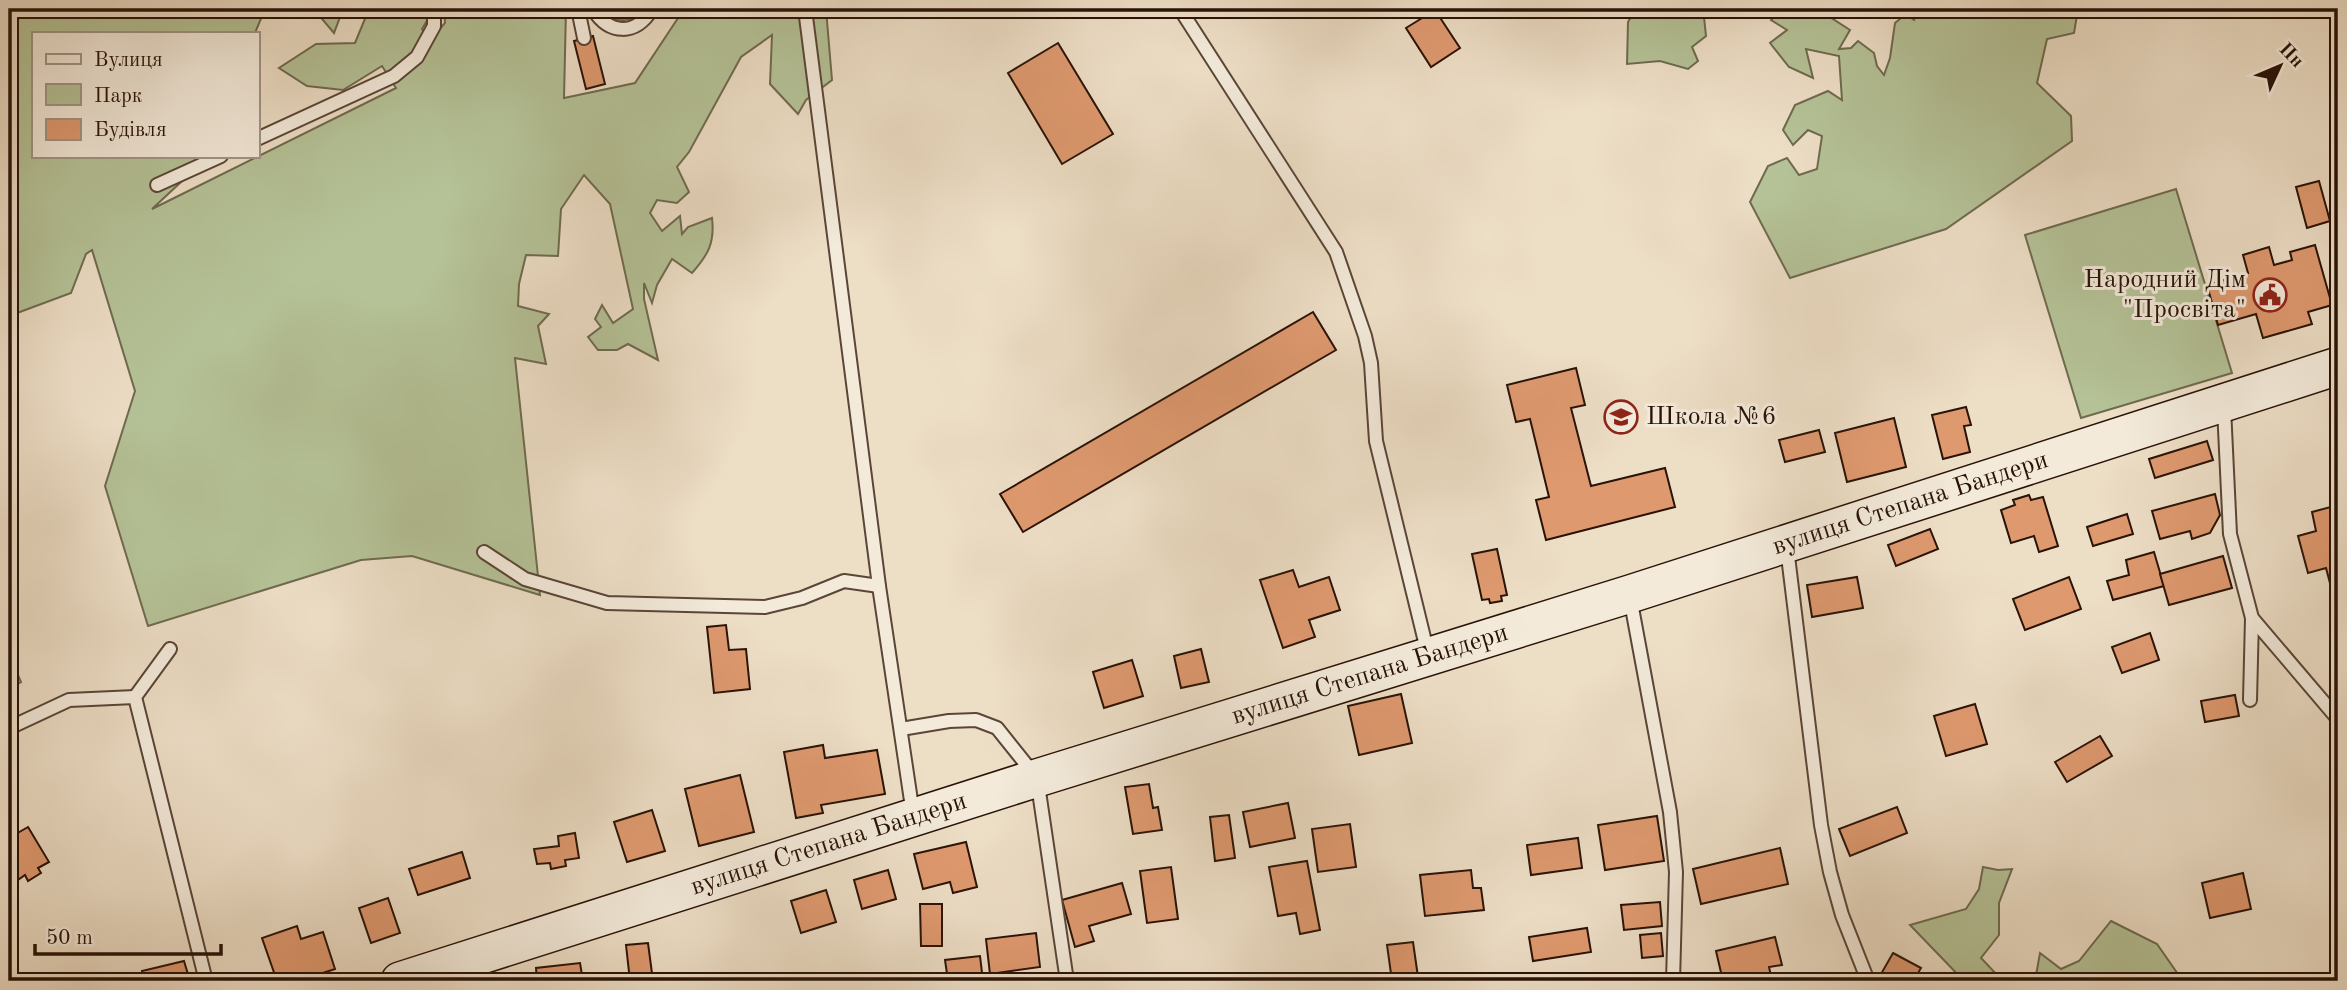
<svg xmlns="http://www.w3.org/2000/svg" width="2347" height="990" font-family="'Old Standard TT',serif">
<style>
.green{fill:#b5c297;stroke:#6f6a4f;stroke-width:2}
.building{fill:#df996f;stroke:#291207;stroke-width:2}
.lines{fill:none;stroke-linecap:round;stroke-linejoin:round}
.lane-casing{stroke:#5a4537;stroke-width:16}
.secondary-casing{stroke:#291207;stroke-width:40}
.lane{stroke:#f3eada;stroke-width:12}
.secondary{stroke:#f3eada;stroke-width:37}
.labels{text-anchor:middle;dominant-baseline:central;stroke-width:6;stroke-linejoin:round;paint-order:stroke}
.poi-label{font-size:26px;fill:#291207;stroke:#f3eada;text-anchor:end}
.street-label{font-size:26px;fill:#291207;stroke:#f3eada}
</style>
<rect width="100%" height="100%" fill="#eddec6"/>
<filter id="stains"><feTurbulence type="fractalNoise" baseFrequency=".00286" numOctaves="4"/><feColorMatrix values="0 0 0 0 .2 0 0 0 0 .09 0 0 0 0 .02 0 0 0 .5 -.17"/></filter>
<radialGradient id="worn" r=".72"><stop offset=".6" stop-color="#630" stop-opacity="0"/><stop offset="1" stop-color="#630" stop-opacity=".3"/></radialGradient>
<!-- green -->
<g class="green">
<path d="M9 9H265L255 33H33V156H209L152 209 396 88 382 66 343 90 307 86 279 68 316 44 355 43 369 9H434L422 29 432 38 445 23 444 9H566L564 98 635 83 684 9H826L832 80 806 100 798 114 770 84 772 35 741 57 689 152 677 167 689 192 677 203 657 200 650 213 662 231 680 216 682 234 688 227 712 218C715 243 708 255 692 273L672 259 657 285 652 303 644 283V299L658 360 628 344 617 350H598L588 337 601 327 595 319 602 305 613 323 633 309 610 204 584 175 561 209 558 256 526 255 519 284 518 306 549 314 538 326 546 364 515 358 540 595 412 556 361 560 148 626 105 486 135 391 92 250 86 254 71 293 9 316Z"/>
<path d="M318 9H343L334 33 317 13Z"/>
<path d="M603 9H643C632 24 613 24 603 9Z"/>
<path d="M1636 9H1682L1681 11 1704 17 1706 36 1692 47 1698 61 1688 69 1660 61 1627 64 1628 22Z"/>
<path d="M1781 9H1858L1830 17 1850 30 1839 49 1851 48 1858 41 1874 53 1877 66 1884 75 1890 58 1895 23 1906 14 1914 20 1919 9H1993L2000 12 2005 9H2078L2074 33 2047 39 2037 83 2071 116 2072 141 1946 229 1790 278 1750 202 1768 166 1787 158 1799 175 1817 169 1822 136 1808 130 1793 145 1783 130 1795 105 1828 91 1842 100 1839 56 1806 49 1813 78 1789 67 1770 43 1787 30 1771 20Z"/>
<path d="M2176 189 2232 373 2081 418 2025 235Z"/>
<path d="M9 654 21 682 9 689Z"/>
<path d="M1983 867 1998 870 2012 869 1999 903V935L1981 958 1998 976 2009 981H1964L1910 925 1966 909 1979 889Z"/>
<path d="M2111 921 2157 944 2180 977 2195 981H2035L2040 953 2061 969 2079 961Z"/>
</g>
<!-- building -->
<g class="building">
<path d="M1435 10 1460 48 1431 67 1406 28Z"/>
<path d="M593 36 605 84 586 89 574 41Z"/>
<path d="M1058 43 1113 134 1062 164 1008 73Z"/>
<path d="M2319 181 2330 221 2307 228 2296 187Z"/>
<path d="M2315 245 2332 305 2308 312 2312 324 2263 338 2256 314 2218 325 2207 285 2248 273 2243 255 2269 247 2274 265 2292 260 2290 252Z"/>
<path d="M1313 312 1336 350 1023 532 1000 494Z"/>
<path d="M1576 368 1585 405 1571 408 1591 486 1665 468 1675 507 1546 540 1536 500 1549 497 1530 419 1516 422 1507 385Z"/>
<path d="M1966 407 1971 425 1964 426 1970 452 1943 459 1932 415Z"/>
<path d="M1894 418 1906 467 1847 482 1835 433Z"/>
<path d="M1819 430 1825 452 1785 462 1779 440Z"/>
<path d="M2207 441 2213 460 2155 478 2149 459Z"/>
<path d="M2215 494 2220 515 2210 533 2192 539 2190 531 2160 539 2152 511Z"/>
<path d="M2029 495 2031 500 2043 497 2058 546 2039 552 2034 536 2011 543 2001 510 2015 505 2013 500Z"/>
<path d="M2338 505V585L2331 587 2326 568 2308 573 2298 536 2316 531 2312 512Z"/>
<path d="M2127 514 2133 534 2093 546 2087 527Z"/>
<path d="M1930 529 1938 549 1896 566 1888 545Z"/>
<path d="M1497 549 1507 595 1501 596 1502 601 1490 603 1489 599 1482 600 1472 554Z"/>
<path d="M2154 552 2164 586 2113 600 2107 581 2129 575 2126 560Z"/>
<path d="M2223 556 2232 588 2169 605 2160 574Z"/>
<path d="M1293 570 1299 587 1329 577 1340 610 1309 620 1315 637 1283 648 1260 580Z"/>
<path d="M1857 577 1863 608 1812 617 1807 585Z"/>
<path d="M2069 577 2081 609 2025 630 2013 599Z"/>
<path d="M726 625 729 650 746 649 750 689 714 693 707 627Z"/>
<path d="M2150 633 2159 660 2122 673 2112 647Z"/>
<path d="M1201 649 1209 682 1181 688 1174 656Z"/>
<path d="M1132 660 1143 696 1104 708 1093 672Z"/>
<path d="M1401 694 1412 743 1359 755 1348 706Z"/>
<path d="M2235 695 2239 716 2205 722 2201 701Z"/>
<path d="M1975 704 1987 744 1946 756 1934 716Z"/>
<path d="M2100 736 2112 756 2067 782 2055 762Z"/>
<path d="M823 745 825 758 877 750 885 794 821 805 823 813 796 818 784 752Z"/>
<path d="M740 775 754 832 699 846 685 789Z"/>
<path d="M1149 784 1153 808 1158 807 1162 830 1133 834 1125 787Z"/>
<path d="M1288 803 1295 838 1250 847 1243 812Z"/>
<path d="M1897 807 1907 833 1850 856 1839 829Z"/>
<path d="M652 810 665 851 627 862 614 822Z"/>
<path d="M1229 815 1235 858 1215 861 1210 817Z"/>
<path d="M1657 816 1664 861 1605 870 1598 825Z"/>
<path d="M1350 824 1356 867 1318 872 1312 829Z"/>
<path d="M28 827 49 862 38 868 41 873 28 881 25 875 15 882 9 872V838Z"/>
<path d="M575 833 579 858 565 860 566 866 551 869 550 863 537 864 534 849 559 846 558 836Z"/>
<path d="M1578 838 1582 868 1531 875 1527 845Z"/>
<path d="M966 842 977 887 953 893 950 882 923 889 914 854Z"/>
<path d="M1780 848 1788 884 1701 904 1693 869Z"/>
<path d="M462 852 470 878 418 895 409 869Z"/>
<path d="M1307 861 1320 930 1300 934 1296 913 1278 916 1269 867Z"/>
<path d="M1171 867 1178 919 1147 923 1140 871Z"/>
<path d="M888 870 896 899 862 909 854 880Z"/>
<path d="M1471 870 1473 888H1481L1484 910 1425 916 1420 875Z"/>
<path d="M2243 873 2251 909 2210 918 2202 883Z"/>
<path d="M1122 883 1131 914 1089 926 1094 941 1075 947 1062 900Z"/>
<path d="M826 890 836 922 801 933 791 901Z"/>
<path d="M388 898 400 933 371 943 359 908Z"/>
<path d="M1660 902 1662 926 1624 930 1621 905Z"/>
<path d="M920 904H942V946H921Z"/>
<path d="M297 926 301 939 323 932 335 969 298 981H277L262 938Z"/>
<path d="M1587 928 1591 952 1533 961 1529 937Z"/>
<path d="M1036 933 1040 967 990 974 986 939Z"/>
<path d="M1661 933 1663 956 1642 958 1640 935Z"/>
<path d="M1775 937 1782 965 1769 967 1771 976 1748 981H1723L1716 951Z"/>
<path d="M1413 942 1418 977 1440 974 1441 981H1392L1387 945Z"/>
<path d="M648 943 653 981H630L626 945Z"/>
<path d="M1893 953 1921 968 1914 980 1916 981H1877Z"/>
<path d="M980 956 983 981H948L945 960Z"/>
<path d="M184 961 190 981H144L142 971Z"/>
<path d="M580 963 583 981H537L536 968Z"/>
<path d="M1181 975 1182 981H1150V977Z"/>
</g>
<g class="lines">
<defs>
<g id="lane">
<path d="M578 9 584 38"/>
<path d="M593 9C609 35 636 36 652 9"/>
<path d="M805 9 879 586 913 814"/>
<path d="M1180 9 1336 252 1365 336 1371 363 1376 441 1428 654"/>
<path d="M257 139 394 76 417 57 434 26V9"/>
<path d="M157 185 221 156"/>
<path d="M2224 408 2230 534 2252 618 2338 719"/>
<path d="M1787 548 1821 825 1830 872 1842 915 1868 981"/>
<path d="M484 552 525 579 607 603 765 607 802 598 844 581 879 586"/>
<path d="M1630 597 1670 812 1676 872 1673 981"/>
<path d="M170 649 135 697 206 981"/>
<path d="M2250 700 2252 618"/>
<path d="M9 728 69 700 135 697"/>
<path d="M901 729 949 721 976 720 997 728 1037 778 1067 981"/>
</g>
<g id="secondary">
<path id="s1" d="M400 981 1037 778 1630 594 2338 366"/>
</g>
</defs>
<!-- lane casing -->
<use href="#lane" class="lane-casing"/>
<!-- secondary casing -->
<use href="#secondary" class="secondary-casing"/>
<!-- lane -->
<use href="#lane" class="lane"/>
<!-- secondary -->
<use href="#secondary" class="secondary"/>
</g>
<!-- icons -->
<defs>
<symbol id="civic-ring" viewBox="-11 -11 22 22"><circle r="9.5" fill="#f3eada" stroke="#8f2418" stroke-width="1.5"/><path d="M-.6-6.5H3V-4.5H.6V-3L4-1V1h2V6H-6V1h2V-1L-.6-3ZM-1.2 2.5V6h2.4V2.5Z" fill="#8f2418"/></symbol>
<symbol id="school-ring" viewBox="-11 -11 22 22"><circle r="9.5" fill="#f3eada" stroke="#8f2418" stroke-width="1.5"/><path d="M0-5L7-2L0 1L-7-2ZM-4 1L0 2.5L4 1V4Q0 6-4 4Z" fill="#8f2418"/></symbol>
</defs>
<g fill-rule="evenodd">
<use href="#civic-ring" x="2251" y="276" width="38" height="38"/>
<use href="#school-ring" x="1602" y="398" width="38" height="38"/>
</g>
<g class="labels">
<!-- poi labels -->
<g class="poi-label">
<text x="2246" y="280">Народний Дім<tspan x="2246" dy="30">"Просвіта"</tspan></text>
<text x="1646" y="417" text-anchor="start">Школа №6</text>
</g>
<!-- street labels -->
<g class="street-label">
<text stroke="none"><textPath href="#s1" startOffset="1584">вулиця Степана Бандери</textPath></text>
<text stroke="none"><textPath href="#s1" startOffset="1017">вулиця Степана Бандери</textPath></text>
<text stroke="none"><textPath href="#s1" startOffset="450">вулиця Степана Бандери</textPath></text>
</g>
</g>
<!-- margin -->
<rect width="2347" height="990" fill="none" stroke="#eddec6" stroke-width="35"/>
<rect x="10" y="10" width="2326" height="969" fill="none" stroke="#291207" stroke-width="3.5"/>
<rect x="18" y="18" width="2312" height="955" fill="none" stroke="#291207" stroke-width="2"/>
<!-- legend -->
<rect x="32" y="32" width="228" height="126" fill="#f3eada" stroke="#a29486" stroke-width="2"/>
<rect x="46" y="54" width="35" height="10" fill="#f3eada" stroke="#a29486" stroke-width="2"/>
<text x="94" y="66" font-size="21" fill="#291207">Вулиця</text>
<rect x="46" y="84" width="35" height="21" fill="#b5c297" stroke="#a29486" stroke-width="2"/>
<text x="94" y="102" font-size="21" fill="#291207">Парк</text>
<rect x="46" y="119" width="35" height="21" fill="#df996f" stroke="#a29486" stroke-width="2"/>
<text x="94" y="136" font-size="21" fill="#291207">Будівля</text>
<!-- north arrow -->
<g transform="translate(2280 66) rotate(46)" stroke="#f3eada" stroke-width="5" paint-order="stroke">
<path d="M0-5L12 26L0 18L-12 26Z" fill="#291207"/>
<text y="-10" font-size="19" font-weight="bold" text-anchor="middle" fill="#291207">Пн</text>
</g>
<!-- scale -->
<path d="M35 944v10h186v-10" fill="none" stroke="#291207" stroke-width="3.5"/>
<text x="46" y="944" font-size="21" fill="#291207" stroke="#f3eada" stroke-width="5" paint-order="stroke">50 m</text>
<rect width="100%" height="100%" filter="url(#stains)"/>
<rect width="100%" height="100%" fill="url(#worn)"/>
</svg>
